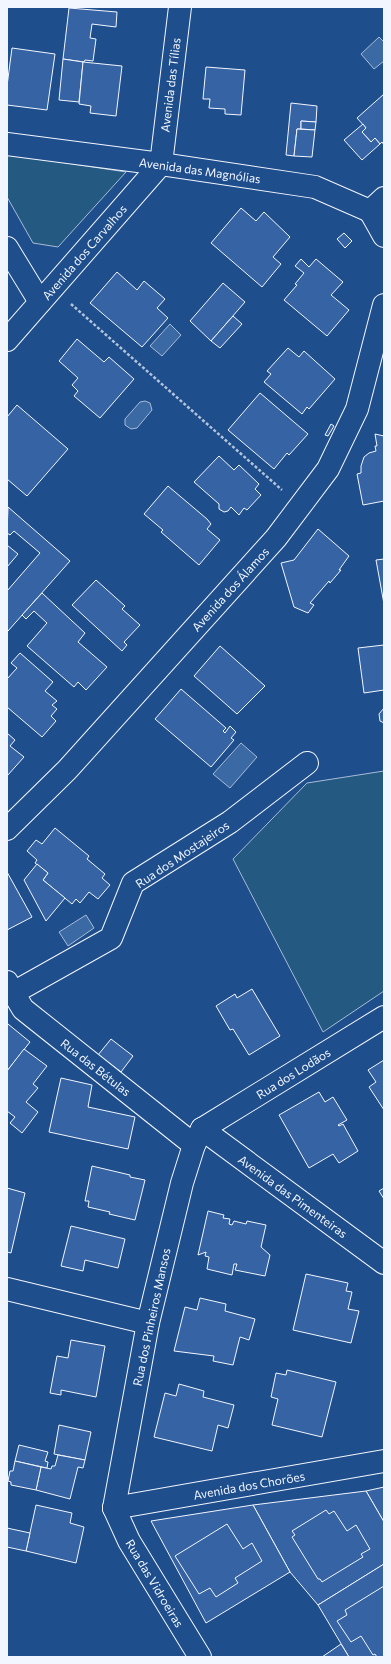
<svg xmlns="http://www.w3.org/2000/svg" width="391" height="1664" font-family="Commissioner,sans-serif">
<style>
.green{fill:#245a82;stroke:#a8bbd7}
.water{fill:#3b69a3;stroke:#a8bbd7}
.building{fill:#3563a3;stroke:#f2f6ff}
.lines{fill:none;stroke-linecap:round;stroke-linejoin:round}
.street-casing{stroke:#f2f6ff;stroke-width:24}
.path{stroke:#b3c4dc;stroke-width:2.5;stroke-dasharray:3 2;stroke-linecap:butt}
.street{stroke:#1f4e8c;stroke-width:22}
.labels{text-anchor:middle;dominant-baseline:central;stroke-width:3;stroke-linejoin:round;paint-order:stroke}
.street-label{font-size:12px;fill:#f2f6ff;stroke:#1f4e8c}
</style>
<rect width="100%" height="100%" fill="#1f4e8c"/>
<!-- green -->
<g class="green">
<path d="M7 154 126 172 58 247 33 243 7 197Z"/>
<path d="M384 771V991L323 1032 233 859 307 783Z"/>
</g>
<!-- water -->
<g class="water">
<path d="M379 37 384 42V61L374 69 361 54Z"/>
<path d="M170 324 181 335 162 356 150 346Z"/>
<path d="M145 401 150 403 152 410 137 428 131 429 125 425V419L140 402Z"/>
<path d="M241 743 257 757 230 788 213 774Z"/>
<path d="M86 915 94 928 68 946 59 932Z"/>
</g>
<!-- building -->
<g class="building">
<path d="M69 8 117 12 116 27 92 24 90 38 96 39 93 61 85 60 84 62 63 59Z"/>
<path d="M12 48 55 54 47 110 7 105V86Z"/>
<path d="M63 59 83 62 79 102 59 100Z"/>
<path d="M83 62 122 66 116 116 90 113 91 106 79 104Z"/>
<path d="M206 67 245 70 241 115 225 114V109L209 108 210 99H203Z"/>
<path d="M384 94V145L382 142 380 144 375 138 371 142 362 132 366 128 357 118Z"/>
<path d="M291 103 317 106 316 122 301 121V129H297L294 156 286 155Z"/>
<path d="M301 121 316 122 315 130 301 129Z"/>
<path d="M363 124 366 128 362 132 371 142 375 138 380 144 362 160 344 140Z"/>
<path d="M297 129 315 130 312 157 294 156Z"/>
<path d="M241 208 256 221 264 212 290 237 273 257 281 264 262 287 211 243Z"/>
<path d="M344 233 352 241 345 248 337 239Z"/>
<path d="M301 259 309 267 316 259 343 282 331 295 349 310 327 336 284 300 297 285 295 284 304 273 295 266Z"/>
<path d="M117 272 137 290 144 281 165 299 157 308 168 318 142 347 90 303Z"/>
<path d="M223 283 245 302 211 341 190 321Z"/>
<path d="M233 316 242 324 220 348 211 341Z"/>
<path d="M77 339 104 362 109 357 134 379 100 418 74 396 78 391 72 385 78 378 59 361Z"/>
<path d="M288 348 299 357 304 351 335 379 309 409 307 407 302 414 264 382 271 374 267 371Z"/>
<path d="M260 393 308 434 289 455 287 453 274 469 228 430Z"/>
<path d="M17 405 68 449 27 496 7 479V417Z"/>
<path d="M331 424 334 426 328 436 325 435Z"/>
<path d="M375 434 384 436V501L363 505 357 474 361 473V466L364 457 369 453 376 451 375 446H377Z"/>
<path d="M219 456 234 470 239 465 259 484 255 489 261 495 247 510 244 508 239 515 231 507 228 511 224 512 219 509V504L194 482Z"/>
<path d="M168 486 207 519 211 524 207 529 220 540 199 565 161 532 163 530 144 514Z"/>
<path d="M8 507 70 561 8 631 7 630V591L40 553 14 531 10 535 7 533Z"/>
<path d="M318 529 349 556 339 570H341L330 583 329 581 310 603 314 605 308 613 294 607 281 563 294 560Z"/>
<path d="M7 545 18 554 7 567Z"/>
<path d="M384 559V604L376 560Z"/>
<path d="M96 580 125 606 122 609 140 625 124 642 127 645 122 651 72 605Z"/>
<path d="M42 593 85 633 78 642 107 667 86 690 78 682 74 687 27 646 47 623 34 611 26 619 22 615Z"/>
<path d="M384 645V690L364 693 358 648Z"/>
<path d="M220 646 265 686 237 714 194 676Z"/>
<path d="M20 653 53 682 45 691 57 701 52 705 57 709 51 716 56 721 42 737 7 707V679L17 668 11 663Z"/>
<path d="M181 689 226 728 223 731 225 733 230 726 236 732 231 738 234 740 211 767 155 719Z"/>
<path d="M384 708V723L380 721 379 714Z"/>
<path d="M7 733 15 740 10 746 24 757 7 776Z"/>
<path d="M55 828 89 856 87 859 105 874 102 878 110 885 98 899 89 892 80 903 76 899 72 904 43 880 48 873 35 863 37 860 27 851 36 840 42 844Z"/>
<path d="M37 864 48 873 43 880 65 898 46 921 24 880Z"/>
<path d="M7 872 32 917 7 930Z"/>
<path d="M252 989 280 1036 249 1055 233 1029 230 1030 216 1006 235 994 237 998Z"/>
<path d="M8 1024 30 1042 7 1071V1025Z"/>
<path d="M111 1039 133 1056 121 1072 98 1055Z"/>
<path d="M24 1049 47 1066 33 1084 38 1088 26 1102 38 1112 22 1133 10 1123 15 1117 7 1111V1071Z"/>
<path d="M384 1060V1110L369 1087 376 1082 368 1070Z"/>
<path d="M61 1078 92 1085 88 1107 135 1117 128 1149 49 1132Z"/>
<path d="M319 1092 325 1102 333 1097 347 1120 338 1125 339 1126 343 1124 358 1151 339 1163 333 1154 309 1168 279 1115Z"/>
<path d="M92 1166 130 1175V1177L145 1180 135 1220 109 1214 110 1212 88 1207 89 1201H85Z"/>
<path d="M7 1188 25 1193 11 1253 7 1252Z"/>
<path d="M384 1188V1199L379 1191Z"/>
<path d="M208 1211 224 1215 223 1218 230 1219 229 1224 232 1225 234 1221 246 1224 247 1221 266 1225 261 1247 270 1255 265 1276 235 1270 237 1264H234L232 1275 207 1269 209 1257 205 1256 206 1252 198 1255Z"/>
<path d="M71 1226 125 1239 118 1268 85 1260 83 1271 61 1266Z"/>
<path d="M306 1274 348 1283 346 1291 352 1292 348 1309 359 1311 351 1343 293 1330Z"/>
<path d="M200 1298 226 1304 225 1311 255 1319 249 1340 240 1337 233 1365 213 1361 214 1356 174 1351 185 1307 197 1310Z"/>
<path d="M71 1340 105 1346 96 1397 61 1390V1395L50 1393 57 1356 68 1358Z"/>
<path d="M287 1370 336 1382 322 1437 272 1425 278 1399 271 1397 276 1373 286 1375Z"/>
<path d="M179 1384 204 1391 203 1397 234 1405 228 1428 218 1425 212 1451 154 1437 165 1393 176 1396Z"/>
<path d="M59 1425 91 1432 85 1460 54 1454Z"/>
<path d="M19 1445 48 1452 45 1461 48 1462 47 1468 15 1461Z"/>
<path d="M58 1455 85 1460 83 1468 78 1467 70 1499 36 1490 41 1467 51 1469 52 1466H55Z"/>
<path d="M15 1461 41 1467 36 1490 11 1485V1482L8 1481 10 1471H13Z"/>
<path d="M384 1487V1522L366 1491Z"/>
<path d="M366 1491 384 1522V1564L318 1605 290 1572 253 1505Z"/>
<path d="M36 1505 72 1513 70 1523 84 1527 76 1563 26 1551Z"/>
<path d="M253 1505 290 1572 206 1623 151 1521Z"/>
<path d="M326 1510 329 1514 334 1511 347 1531 356 1525 370 1549 361 1554 363 1557 322 1582 320 1579H318L292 1537 295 1535 292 1531Z"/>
<path d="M227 1524 243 1549 252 1543 262 1561 235 1578 238 1583 216 1597 210 1588 199 1594 175 1556Z"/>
<path d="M7 1528 30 1533 26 1551 7 1547Z"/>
<path d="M384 1564V1657H349L318 1605Z"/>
<path d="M384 1586V1657H377L375 1654 373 1655 361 1636 351 1642 337 1621 347 1615 345 1610Z"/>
<path d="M341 1644 349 1657H322Z"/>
</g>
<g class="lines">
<defs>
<g id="street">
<path d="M7 144 161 164 315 187 370 211 384 198"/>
<path d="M370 211 384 236"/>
<path d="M7 248 40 302"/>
<path d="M7 340 161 164 180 7"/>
<path d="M7 829 67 770 276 538 328 469 357 409 384 305"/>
<path d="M7 982 23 1009 194 1145"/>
<path d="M13 993 111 938 133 883 230 822 307 763"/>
<path d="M202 1129 384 1263"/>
<path d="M202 1129 384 1017"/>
<path d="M7 1289 148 1323"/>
<path d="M114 1508 148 1323 182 1183 194 1145 202 1129"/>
<path d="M114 1508 384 1461"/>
<path d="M114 1508 129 1541 200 1657"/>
</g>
</defs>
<!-- street casing -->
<use href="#street" class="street-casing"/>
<!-- path -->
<path class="path" d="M71 304 282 490"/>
<!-- street -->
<use href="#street" class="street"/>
</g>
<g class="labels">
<!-- street labels -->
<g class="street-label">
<text transform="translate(170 85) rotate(-83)">Avenida das Tílias</text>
<text transform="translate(200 170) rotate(8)">Avenida das Magnólias</text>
<text transform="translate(84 252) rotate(-49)">Avenida dos Carvalhos</text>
<text transform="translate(230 589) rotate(-48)">Avenida dos Álamos</text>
<text transform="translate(182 854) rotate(-34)">Rua dos Mostajeiros</text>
<text transform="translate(96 1067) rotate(38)">Rua das Bétulas</text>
<text transform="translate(293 1073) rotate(-32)">Rua dos Lodãos</text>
<text transform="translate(293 1196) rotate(36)">Avenida das Pimenteiras</text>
<text transform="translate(151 1317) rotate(-78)">Rua dos Pinheiros Mansos</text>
<text transform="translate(249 1485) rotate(-10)">Avenida dos Chorões</text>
<text transform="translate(155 1583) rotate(59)">Rua das Vidroeiras</text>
</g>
</g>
<!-- border -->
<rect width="391" height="1664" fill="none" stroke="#f2f6ff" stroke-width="16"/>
</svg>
